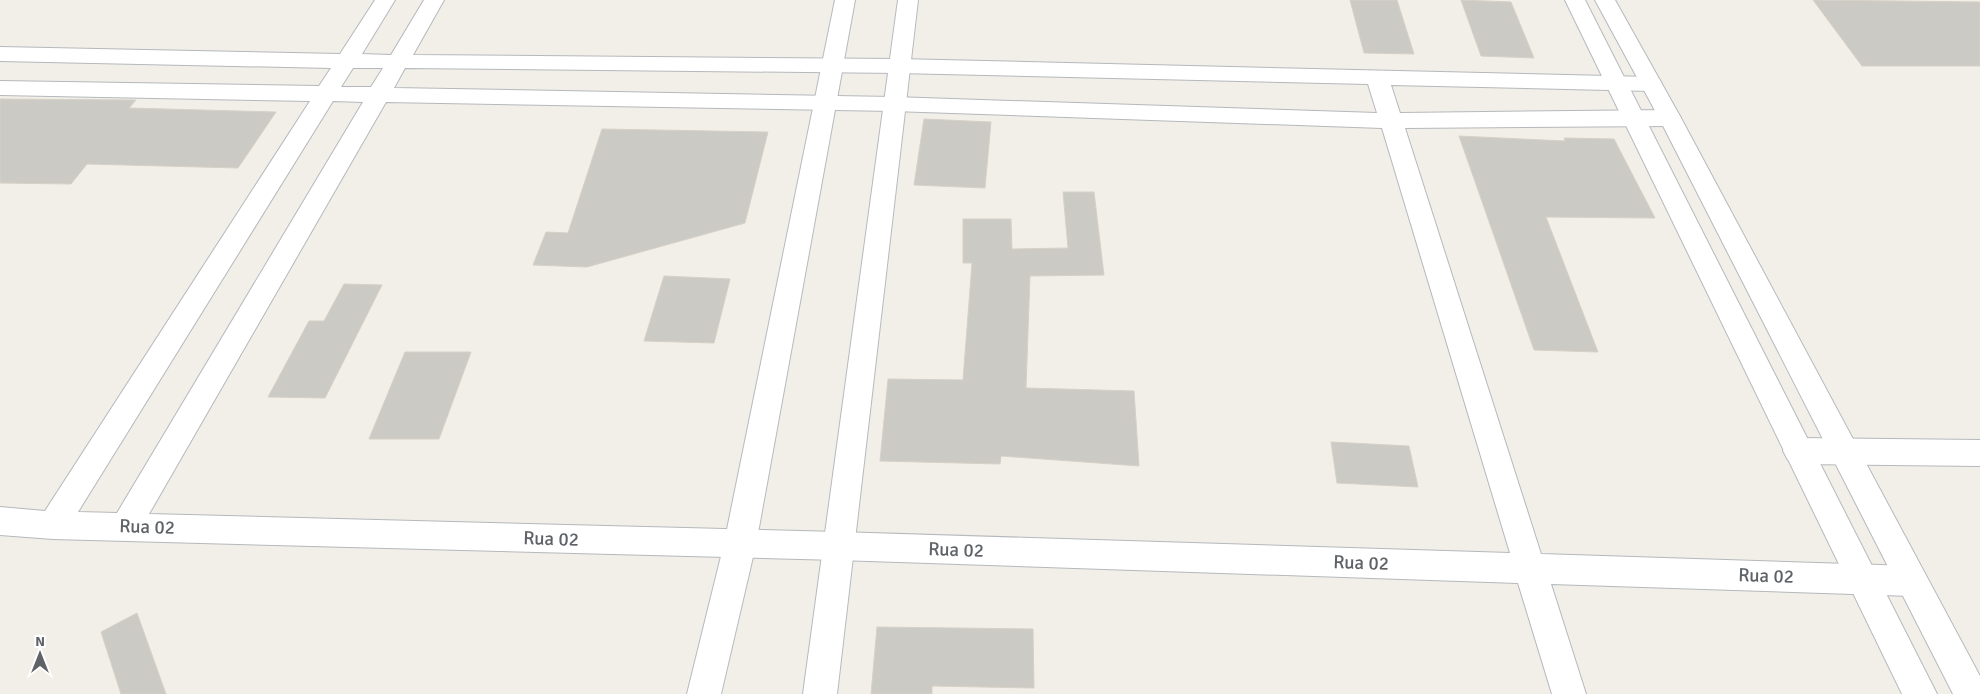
<svg xmlns="http://www.w3.org/2000/svg" width="1980" height="694" font-family="Signika,sans-serif">
<style>
.building{fill:#cccac5;stroke:#d6d1c6}
.lines{fill:none;stroke-linecap:round;stroke-linejoin:round}
.minor-casing{stroke:#b5b8bc;stroke-width:2}
.tertiary-casing{stroke:#b5b8bc;stroke-width:2}
.secondary-casing{stroke:#b6babf;stroke-width:2}
.minor{fill:#fff;fill-rule:evenodd}
.tertiary{fill:#fff;fill-rule:evenodd}
.secondary{fill:#fff;fill-rule:evenodd}
.labels{text-anchor:middle;dominant-baseline:central;stroke-width:4;stroke-linejoin:round;paint-order:stroke}
.street-label{font-size:19px;fill:#5f6368;stroke:#fff}
</style>
<rect width="100%" height="100%" fill="#f1efe8"/>
<!-- building -->
<g class="building">
<path d="M1350 0H1397L1414 54 1364 53Z"/>
<path d="M1461 0 1511 2 1534 58 1481 56Z"/>
<path d="M1813 0 1980 2V66H1862Z"/>
<path d="M0 99 136 100 129 108 276 112 238 168 87 164 71 184 0 183Z"/>
<path d="M924 119 991 122 985 188 914 185Z"/>
<path d="M602 129 768 132 745 223 587 267 533 265 546 232 568 233Z"/>
<path d="M1459 136 1565 141 1564 138 1614 139 1655 218 1546 217 1598 352 1534 350Z"/>
<path d="M1063 192H1094L1104 275 1030 276 1026 388 1134 391 1139 466 1001 456 1000 464 880 461 888 379 963 380 972 263H963V219H1011L1012 249 1068 248Z"/>
<path d="M664 276 730 279 714 343 644 341Z"/>
<path d="M344 284 382 285 325 398 268 397 309 321H324Z"/>
<path d="M405 352H471L439 439H369Z"/>
<path d="M1331 442 1409 446 1418 487 1337 483Z"/>
<path d="M137 613 166 694H121L101 632Z"/>
<path d="M877 627 1033 629 1034 688 932 686V694H871Z"/>
</g>
<g class="lines">
<defs>
<g id="minor">
<path d="M375 0H395L362 54 391 55 424 0H444L413 55 898 59 1651 77 1659 79 1662 84 1659 89 1651 91 1391 85 1400 113 1670 110 1678 113 1681 118 1678 123 1670 126 1405 128 1541 554 1912 566 1923 571 1928 581 1923 591 1912 596 1551 584 1586 694H1552L1518 583 838 560 53 539 0 535V507L45 511 310 101 0 95V81L319 86 331 68 0 61V47L340 54ZM353 68H383L371 87H341ZM405 68 898 73 1368 84 1377 113 893 97 394 88ZM333 101 363 102 117 513 78 512ZM386 102 893 111 1382 128 1510 553 838 532 149 514Z"/>
<path d="M1798 438 1980 440V466L1798 464 1788 460 1783 451 1788 442Z"/>
</g>
<g id="tertiary">
<path d="M1565 0H1585L1937 694H1902Z"/>
<path d="M1595 0H1615L1681 118 1980 676V694H1953L1659 118Z"/>
</g>
<g id="secondary">
<path d="M835 0H855L756 544 721 694H687L724 544Z"/>
<path d="M898 0H918L837 694H803Z"/>
</g>
</defs>
<!-- minor casing -->
<use href="#minor" class="minor-casing"/>
<!-- tertiary casing -->
<use href="#tertiary" class="tertiary-casing"/>
<!-- secondary casing -->
<use href="#secondary" class="secondary-casing"/>
<!-- minor -->
<use href="#minor" class="minor"/>
<!-- tertiary -->
<use href="#tertiary" class="tertiary"/>
<!-- secondary -->
<use href="#secondary" class="secondary"/>
</g>
<g class="labels">
<!-- street labels -->
<g class="street-label">
<text transform="translate(147 527) rotate(2)">Rua 02</text>
<text transform="translate(551 539) rotate(2)">Rua 02</text>
<text transform="translate(956 550) rotate(2)">Rua 02</text>
<text transform="translate(1361 563) rotate(2)">Rua 02</text>
<text transform="translate(1766 576) rotate(2)">Rua 02</text>
</g>
</g>
<!-- north arrow -->
<g transform="translate(40 654)" stroke="#ffffff" stroke-width="4" paint-order="stroke">
<path d="M0-4L9 19L0 12L-9 19Z" fill="#5f6368"/>
<text y="-8" font-size="14" font-weight="bold" text-anchor="middle" fill="#5f6368">N</text>
</g>
</svg>
